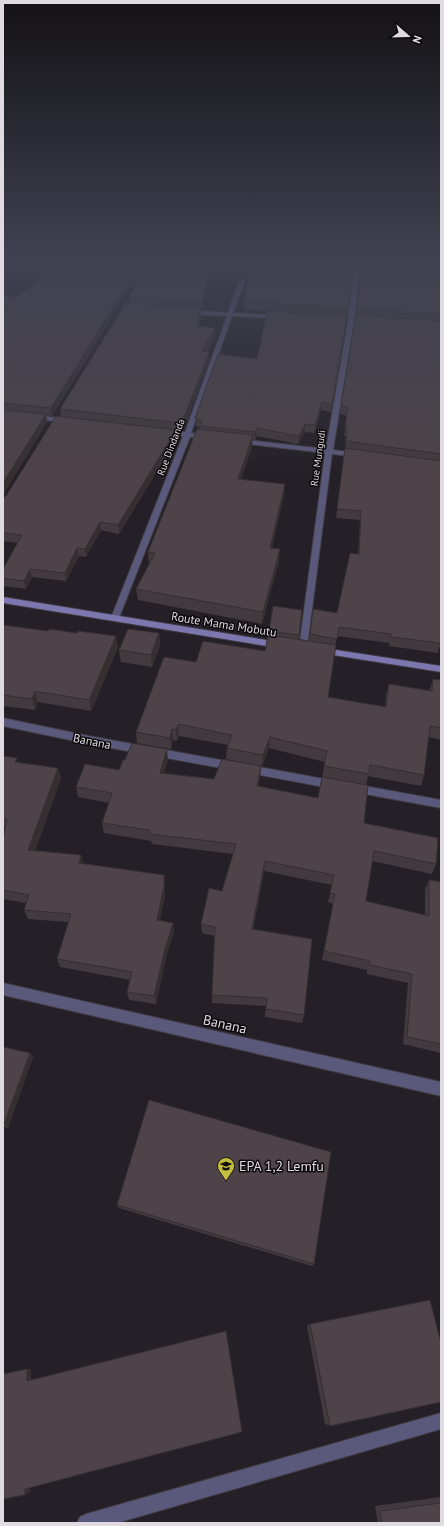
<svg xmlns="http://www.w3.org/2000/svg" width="444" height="1526" font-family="'PT Sans',sans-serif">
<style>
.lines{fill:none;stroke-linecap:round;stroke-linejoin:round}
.street-casing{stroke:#3f3a41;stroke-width:2}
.secondary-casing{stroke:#3f3a41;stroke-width:2}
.street{fill:#5b597b;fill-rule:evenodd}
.secondary{fill:#7c77af;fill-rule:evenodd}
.wall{fill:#423a3e}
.shaded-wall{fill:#362f32}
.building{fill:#4d4348;stroke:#362f32}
.labels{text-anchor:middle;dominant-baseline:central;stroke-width:3;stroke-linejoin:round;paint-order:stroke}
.far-street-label{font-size:10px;fill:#dfdbe0;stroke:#0d0a0d}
.street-label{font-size:12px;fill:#dfdbe0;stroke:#0d0a0d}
.near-street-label{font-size:14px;fill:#dfdbe0;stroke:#0d0a0d}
.near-poi-label{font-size:14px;fill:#dfdbe0;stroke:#0d0a0d;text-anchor:start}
</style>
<rect width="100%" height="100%" fill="#252027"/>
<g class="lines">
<defs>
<g id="street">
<path d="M357 270 360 272 354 321 333 450 358 453 361 455 358 457 332 454 307 648 303 651 299 648 325 453 239 443 236 441 239 439 326 449 348 321 354 272Z"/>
<path d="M242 279 245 281 233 313 280 315 283 317 280 319 232 316 191 433 207 435 210 437 207 439 190 437 119 618 115 621 112 620 111 618 183 436 163 434 160 432 163 430 185 432 227 316 188 314 185 312 188 310 228 313 239 281Z"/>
<path d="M34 415 66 419 69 421 66 423 32 418 31 417Z"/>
<path d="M3 718 89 736 232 762 236 763 237 766 236 769 232 770 89 744 3 726Z"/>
<path d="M248 765 335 781 339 782 340 785 339 788 335 789 248 773 244 772 243 769 244 766Z"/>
<path d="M354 784 441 800V808L354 792 350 791 349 788 350 785Z"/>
<path d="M3 983 441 1082V1096L3 995Z"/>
<path d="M441 1413V1429L117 1523H77L80 1517 86 1514Z"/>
</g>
<g id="secondary">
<path d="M3 597 279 642 283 645 279 648 3 603Z"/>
<path d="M323 648 441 666V672L320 653 319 651 320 649Z"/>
</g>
</defs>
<!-- street casing -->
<use href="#street" class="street-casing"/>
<!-- secondary casing -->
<use href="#secondary" class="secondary-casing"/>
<!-- street -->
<use href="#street" class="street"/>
<!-- secondary -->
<use href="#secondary" class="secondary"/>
</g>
<!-- wall -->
<g class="wall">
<path d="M24 259H212L202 309H201V315L199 326 215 336 207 352 209 360 187 421 181 431H176L177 438 119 534 101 530 86 557 79 556 66 581 32 577 26 589 3 586V569L18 543 3 541V498L6 496 61 416 60 409 129 303V297L140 277H136L52 416H46L47 422 3 495V293L15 298 58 266Z"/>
<path d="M251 259H441V647H439L438 653 389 646V643L337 636 328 697 385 707 386 695 389 684 429 691 433 679 441 680V740L429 737 424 775 421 786 368 776 366 785 364 823 436 864 432 874 372 861 366 901 425 915V890L429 880 441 882V1053L403 1044 408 983 367 974V970L322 960 333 904 328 902 332 885 264 871 253 930 304 1015 302 1023 265 1017 266 1006 212 1003V995L215 936 202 933 201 924 222 891 233 854 152 844 151 841 104 833 102 823 109 803 78 797 76 787 119 770 168 760 164 773 214 779 261 766 260 777 258 786 318 798 325 762 269 748 262 766 226 759 227 748 228 745 179 736 177 741 173 740 171 749 137 743 136 732 196 662 265 651 269 635V631L302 610 299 639 309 641 313 609 337 613 358 554 360 520 336 518 345 450 346 436H344L347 416 340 414 356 318 361 272 358 269 353 272 348 317H347L331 412 321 410 314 433 305 432 298 444 257 436 255 440H252V447L241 479 285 484 284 495 272 548 279 561 262 624 138 600 136 589 149 564 148 552 200 429V428L196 426 195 418 257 359 267 311 244 310V301Z"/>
<path d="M3 625 118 647 91 711 38 702 35 710 3 706Z"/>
<path d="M159 633 160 646 152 667 121 662 119 650Z"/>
<path d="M3 756 18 762 61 778 35 851 84 864 164 875 165 884V895L160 920 174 932 166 957 156 1004 129 1000 127 992 130 980 60 967 57 959 69 922 28 919 24 910 26 903 3 899V839L5 827H3Z"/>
<path d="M3 1047 30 1053 33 1057 8 1128 3 1126Z"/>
<path d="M117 1205 314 1264 312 1266 119 1208Z"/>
<path d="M310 1324 330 1426 325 1424 307 1326Z"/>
<path d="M441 1497V1523H378L375 1506Z"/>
</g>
<!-- shaded-wall -->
<g class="shaded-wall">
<path d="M211 259H212L202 309V302Z"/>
<path d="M359 261 358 269 353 272V264Z"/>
<path d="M136 269V277L52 416 51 408Z"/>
<path d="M201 307V315L197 334V326Z"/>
<path d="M347 316 346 323 331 412 332 405Z"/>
<path d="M215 328V336L202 359V351Z"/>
<path d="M209 352V360L187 421 181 431 180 423Z"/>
<path d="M322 402 321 410 314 433 315 425Z"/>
<path d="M46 414 47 422 3 495V483Z"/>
<path d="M305 424V432L298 444 299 436Z"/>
<path d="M257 428V436L255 440V432Z"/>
<path d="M176 430 177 438 119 534 118 525Z"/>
<path d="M253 435 252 447 237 490 238 479Z"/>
<path d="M285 484 284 495 269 560 270 548Z"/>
<path d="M100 522 101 530 86 557 85 549Z"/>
<path d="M77 548 79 556 66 581 65 573Z"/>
<path d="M280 549 279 561 262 624 263 612Z"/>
<path d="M30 569 32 577 26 589 24 581Z"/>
<path d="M159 633 160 646 152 667 151 655Z"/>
<path d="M116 636 118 647 91 711 89 700Z"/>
<path d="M35 691 38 702 35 710 32 699Z"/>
<path d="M178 724 179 736 177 741 176 730Z"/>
<path d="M172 729 173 740 171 749 170 738Z"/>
<path d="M270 737 269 748 262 766 263 755Z"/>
<path d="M167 749 168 760 161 783 160 773Z"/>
<path d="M261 766 260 777 257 797V786Z"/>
<path d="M58 768 61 778 32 860 28 850Z"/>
<path d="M81 855 84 865 79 863Z"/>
<path d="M265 861 264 871 251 939 252 929Z"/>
<path d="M164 875 165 884V895L158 929 157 920Z"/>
<path d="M173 923 174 932 166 957 156 1004 154 996 165 949Z"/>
<path d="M30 1053 33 1057 8 1128 4 1124Z"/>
<rect x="27" y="1369" width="4" height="12"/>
<path d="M30 1486V1492L25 1495V1489Z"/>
</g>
<!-- building -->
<g class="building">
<path d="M58 259H211L202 302 129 297 143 272 142 270 136 269 51 408 3 403V293L15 298 65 261Z"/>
<path d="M251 259H441V314L357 309 362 264 359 261 353 264 349 309 244 301Z"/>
<path d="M126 303 201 307 197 326 215 328 202 351 209 352 186 413 180 423 60 409Z"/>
<path d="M267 311 347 316 332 405 322 402 315 425 305 424 299 436 257 428 255 432 200 426 202 421 195 418 218 354 257 359Z"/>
<path d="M356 315 441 321V454L346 441 347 427H345L348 407 341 405Z"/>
<path d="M3 410 46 414 3 483Z"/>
<path d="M56 416 176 430 118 525 100 522 85 549 77 548 65 573 30 569 24 581 3 578V569L22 535 3 533V498L6 496Z"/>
<path d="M197 429 253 435 238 479 285 484 270 548 280 549 263 612 136 589 155 553 148 552Z"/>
<path d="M345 448 441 461V641L440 643 391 637V634L339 627 337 639 310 634 313 609 337 613 350 553 359 554 361 511 337 509Z"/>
<path d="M273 606 302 610 299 635 269 631Z"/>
<path d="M3 625 48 631 49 629 77 633 78 631 116 636 89 700 35 691 32 699 3 695Z"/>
<path d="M128 629 159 633 151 655 119 650Z"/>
<path d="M268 635 336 645 328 697 386 707 389 684 432 691 433 679 441 680V728L430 726 424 775 372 765H370L369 774 324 766 327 751 270 737 263 755 227 748 232 735 178 724 176 730 172 729 170 738 136 732 164 657 196 662 203 641 265 651Z"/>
<path d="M132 743 167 749 160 773 214 779 222 759 261 766 257 786 318 798 322 777 368 785 364 823 438 838 436 864 374 851 366 901 429 916V880L441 882V1044L407 1037 412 974 370 965V961L324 951 335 894 330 893 334 875 265 861 252 929 312 939 304 1015 266 1009 267 998 212 995 215 927 201 924 209 888 222 891 236 844 150 834V830L102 823 112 793 76 787 85 764 119 770 123 760H125Z"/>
<path d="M3 756 17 758 15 762 58 768 28 850 81 855 79 863 164 875V885L157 920 173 923 165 949 154 996 127 992 132 972 57 959 71 914 24 910 29 895 3 890V839L7 819 3 818Z"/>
<path d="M3 1047 30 1053 4 1124H3Z"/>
<path d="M149 1100 331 1152 314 1264 117 1205Z"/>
<path d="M430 1300 441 1343V1402L330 1426 310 1324Z"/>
<path d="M226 1331 242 1432 25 1489V1495L3 1499V1374L27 1369V1381Z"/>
<path d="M441 1503V1523H382L380 1511Z"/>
</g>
<!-- sky -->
<linearGradient id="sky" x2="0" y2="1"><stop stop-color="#141215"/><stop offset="0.55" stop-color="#404252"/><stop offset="1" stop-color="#404252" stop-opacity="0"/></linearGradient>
<rect width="444" height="473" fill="url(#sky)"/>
<!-- icons -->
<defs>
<symbol id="school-pin" viewBox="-11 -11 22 30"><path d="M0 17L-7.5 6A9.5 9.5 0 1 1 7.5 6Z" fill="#c3bd3f" stroke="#0d0a0d"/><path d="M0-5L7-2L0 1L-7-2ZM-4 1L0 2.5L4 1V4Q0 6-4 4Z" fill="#111"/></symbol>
</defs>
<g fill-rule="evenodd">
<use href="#school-pin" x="216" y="1156" width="20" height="27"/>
</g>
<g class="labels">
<!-- far-street labels -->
<g class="far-street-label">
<text transform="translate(171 447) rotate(-69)">Rue Dindanda</text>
<text transform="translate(318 458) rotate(-82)">Rue Mungudi</text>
</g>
<!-- street labels -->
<g class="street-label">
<text transform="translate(224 624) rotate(9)">Route Mama Mobutu</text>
<text transform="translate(92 741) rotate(11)">Banana</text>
</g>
<!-- near-street labels -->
<g class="near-street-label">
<text transform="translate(225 1024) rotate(13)">Banana</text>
</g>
<!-- near-poi labels -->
<g class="near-poi-label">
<text x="239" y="1166">EPA 1,2 Lemfu</text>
</g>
</g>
<!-- border -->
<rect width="444" height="1526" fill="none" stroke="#dfdbe0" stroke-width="8"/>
<!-- north arrow -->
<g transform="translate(408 36) rotate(110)" stroke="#0d0a0d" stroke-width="3" paint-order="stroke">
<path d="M0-3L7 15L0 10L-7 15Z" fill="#dfdbe0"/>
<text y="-6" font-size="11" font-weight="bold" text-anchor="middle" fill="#dfdbe0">N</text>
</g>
</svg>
